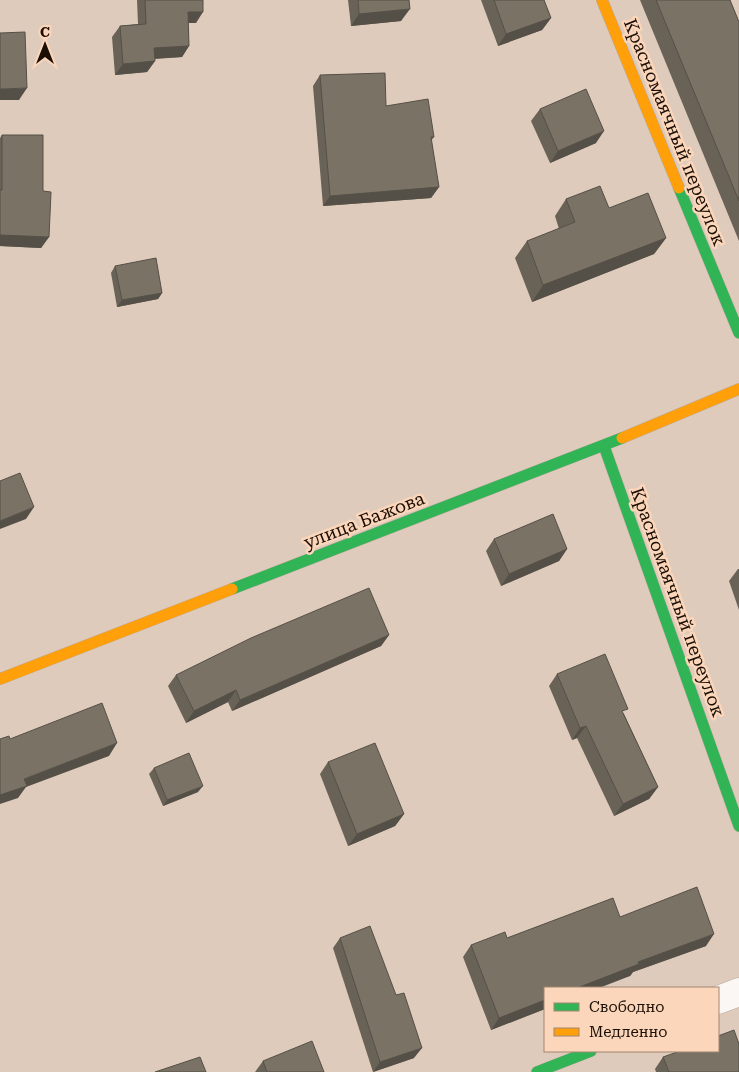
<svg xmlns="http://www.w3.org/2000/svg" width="739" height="1072" font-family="'Roboto Serif',serif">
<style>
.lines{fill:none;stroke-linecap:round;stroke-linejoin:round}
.street-casing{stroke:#b8a99d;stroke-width:29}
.fast-casing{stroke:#b8a99d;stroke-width:12}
.slow-casing{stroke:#b8a99d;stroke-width:12}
.street{stroke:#faf7f5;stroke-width:28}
.fast{stroke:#30b455;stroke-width:11}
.slow{stroke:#ff9f0a;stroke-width:11}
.wall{fill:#696257}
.shaded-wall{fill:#555047}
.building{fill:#7a7265;stroke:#555047}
.labels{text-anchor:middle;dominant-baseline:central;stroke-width:5;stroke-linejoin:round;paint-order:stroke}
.street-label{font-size:18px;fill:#1a0e05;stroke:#fbd6ba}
</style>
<rect width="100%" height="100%" fill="#dfcbbc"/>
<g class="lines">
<defs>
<path id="street" d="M718 1000 739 992"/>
<g id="fast">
<path d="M679 188 739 333"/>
<path d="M604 446 739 826"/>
<path d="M232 589 622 438"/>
<path d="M537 1072 591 1051"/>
</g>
<g id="slow">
<path d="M602 0 679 188"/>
<path d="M622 438 739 389"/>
<path d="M0 679 232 589"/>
</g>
</defs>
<!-- street casing -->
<use href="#street" class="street-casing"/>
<!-- fast casing -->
<use href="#fast" class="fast-casing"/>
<!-- slow casing -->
<use href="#slow" class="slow-casing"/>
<!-- street -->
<use href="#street" class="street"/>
<!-- fast -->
<use href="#fast" class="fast"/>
<!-- slow -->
<use href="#slow" class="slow"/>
</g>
<!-- wall -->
<g class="wall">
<path d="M137 0H203L196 23H188L189 46 182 57 155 59V61L147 72 115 75 112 37 120 26 138 24Z"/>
<path d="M348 0H409L401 21 351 26Z"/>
<path d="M481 0H544L551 18 542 30 498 46Z"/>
<path d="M640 0H730L739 22V241Z"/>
<path d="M320 75 386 106 434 137 431 141 439 187 431 198 323 206 313 86Z"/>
<path d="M540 109 596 143 550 163 531 121Z"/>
<path d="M2 135 43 191 49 237 41 248 0 246V138Z"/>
<path d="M566 199 609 208 666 238 654 254 532 302 515 258 527 241 559 229 555 216Z"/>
<path d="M115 266 162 293 158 299 117 307 111 273Z"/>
<path d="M494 539 567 549 559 561 501 586 486 551Z"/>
<path d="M738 569H739V610L729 581Z"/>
<path d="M389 635 381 646 232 711 228 702 186 723 168 686 176 675Z"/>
<path d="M557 674 624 714 658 787 649 799 614 816 577 738 572 740 549 686Z"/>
<path d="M328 762 404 814 395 826 348 846 320 774Z"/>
<path d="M154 768 198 792 163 806 149 774Z"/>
<path d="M620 917 706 946 633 972 630 976 545 988V1009L491 1030 463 957 471 945Z"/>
<path d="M340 938 396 995 414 1058 373 1072 333 948Z"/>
<path d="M663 1057 739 1072H656L655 1069Z"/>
<path d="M263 1061 324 1072H255Z"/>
</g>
<!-- shaded-wall -->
<g class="shaded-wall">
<path d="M410 9 401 21 351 26 359 14Z"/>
<path d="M188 12H203L196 23H180Z"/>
<path d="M551 18 542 30 498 46 506 34Z"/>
<path d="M189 46 182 57 147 59 154 48Z"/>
<path d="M155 61 147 72 115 75 123 64Z"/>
<path d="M27 88 19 100H0V89Z"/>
<path d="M604 131 596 143 550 163 558 151Z"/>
<path d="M439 187 431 198 323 206 330 196Z"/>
<path d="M0 235 49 237 41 248 0 246Z"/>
<path d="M666 238 654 254 532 302 543 285Z"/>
<path d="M162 293 158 299 117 307 122 300Z"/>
<path d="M34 507 26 519 0 529V521Z"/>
<path d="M567 549 559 561 501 586 509 574Z"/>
<path d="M389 635 381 646 232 711 240 700Z"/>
<path d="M236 690 228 702 186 723 194 711Z"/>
<path d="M586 726 577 738 572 740 580 728Z"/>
<path d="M117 743 109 756 26 787 18 798 0 804V795L24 779Z"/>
<path d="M203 786 198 792 163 806 167 800Z"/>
<path d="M658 787 649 799 614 816 623 804Z"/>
<path d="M404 814 395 826 348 846 357 834Z"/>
<path d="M714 934 706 946 633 972 630 976 599 988H577L638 962Z"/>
<path d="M545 1000V1009L491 1030 499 1018Z"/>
<path d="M422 1048 414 1058 373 1072 380 1062Z"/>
</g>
<!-- building -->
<g class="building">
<path d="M145 0H203V12H188L189 46 154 48 155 61 123 64 120 26 146 24Z"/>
<path d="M358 0H409L410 9 359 14Z"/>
<path d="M494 0H544L551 18 506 34Z"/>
<path d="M656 0H730L739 22V201Z"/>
<path d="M25 32 27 88 0 89V33Z"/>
<path d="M385 73 386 106 428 99 434 137H431L439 187 330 196 320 75Z"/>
<path d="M586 89 604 131 558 151 540 109Z"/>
<path d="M2 135H43V191L51 192 49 237 0 235V190H2Z"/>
<path d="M600 186 609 208 648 193 666 238 543 285 527 241 575 222 566 199Z"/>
<path d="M156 258 162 293 122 300 115 266Z"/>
<path d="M20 473 34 507 0 521V481Z"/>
<path d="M553 514 567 549 509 574 494 539Z"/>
<path d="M369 588 389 635 240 700 236 690 194 711 176 675 251 638Z"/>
<path d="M605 654 628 709 622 711 658 787 623 804 586 726 580 728 557 674Z"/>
<path d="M102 703 117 743 24 779 27 786 0 795V739L9 736 10 739Z"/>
<path d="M375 743 404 814 357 834 328 762Z"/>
<path d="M189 753 203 786 167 800 154 768Z"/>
<path d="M697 887 714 934 638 962 639 964 577 988H545V1000L499 1018 471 945 505 932 507 938 613 898 620 917Z"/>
<path d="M370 926 396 995 404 993 422 1048 380 1062 340 938Z"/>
<path d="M734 1030 739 1044V1072H669L663 1057 680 1051H718V1036Z"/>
<path d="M312 1041 324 1072H267L263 1061Z"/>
<path d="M200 1057 206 1072H155Z"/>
</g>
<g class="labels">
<!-- street labels -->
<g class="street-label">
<text transform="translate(675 132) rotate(68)">Красномаячный переулок</text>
<text transform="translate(364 520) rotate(-21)">улица Бажова</text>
<text transform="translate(678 602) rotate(70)">Красномаячный переулок</text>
</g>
</g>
<!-- legend -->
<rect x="544" y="987" width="175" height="65" fill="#fbd6ba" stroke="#a18672"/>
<rect x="554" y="1003" width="25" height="8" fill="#30b455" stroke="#a18672"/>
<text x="589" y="1012" font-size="15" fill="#1a0e05">Свободно</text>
<rect x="554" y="1028" width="25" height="8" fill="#ff9f0a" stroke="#a18672"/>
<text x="589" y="1037" font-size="15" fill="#1a0e05">Медленно</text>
<!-- north arrow -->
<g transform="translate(45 45)" stroke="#fbd6ba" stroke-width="4" paint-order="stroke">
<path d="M0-4L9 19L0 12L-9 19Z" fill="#1a0e05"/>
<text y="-8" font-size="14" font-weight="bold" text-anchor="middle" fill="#1a0e05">С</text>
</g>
</svg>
